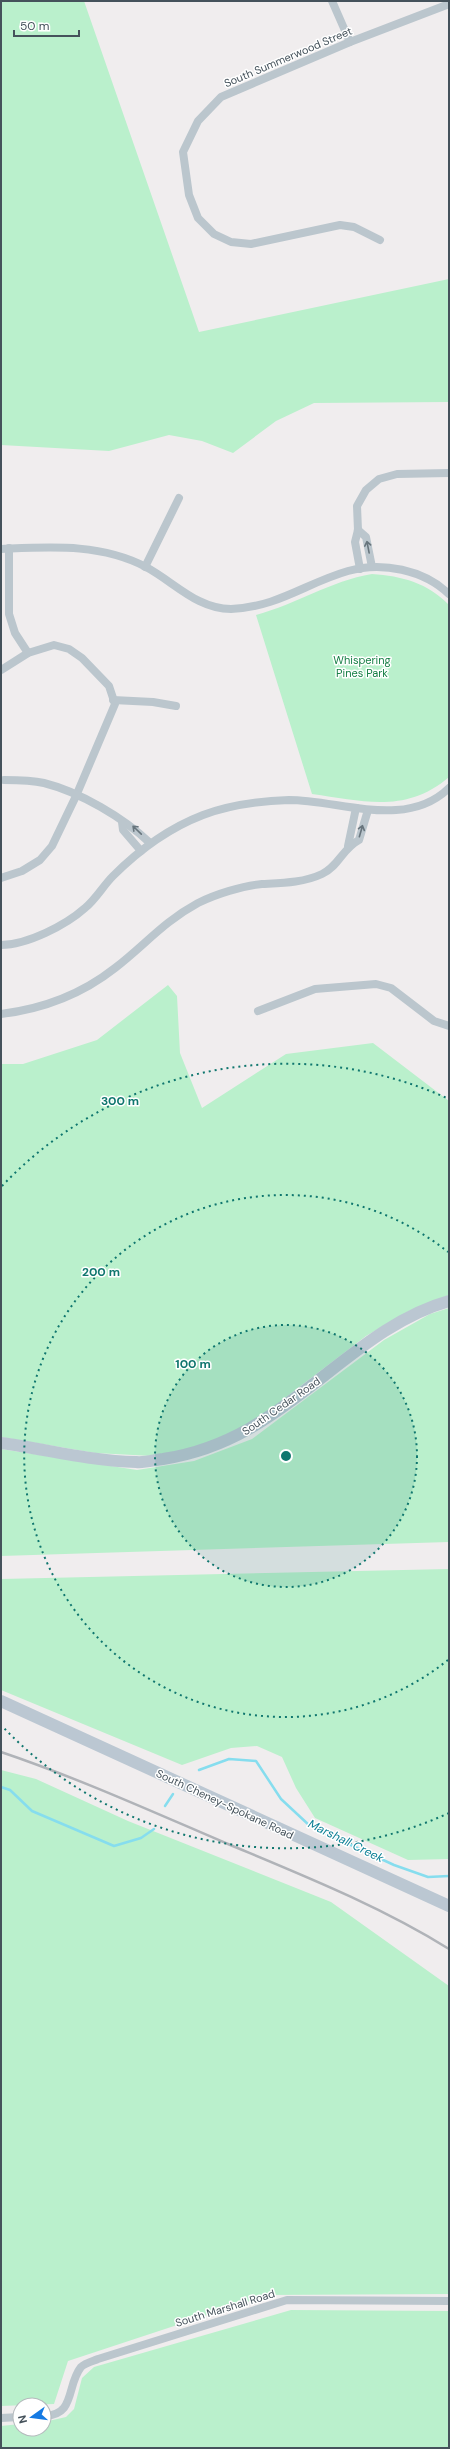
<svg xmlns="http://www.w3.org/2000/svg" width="450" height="2449" font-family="'DM Sans',sans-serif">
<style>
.green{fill:#baf0cc}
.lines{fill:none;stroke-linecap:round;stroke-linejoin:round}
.stream{stroke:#86ddee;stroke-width:2.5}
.street{stroke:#bbc6cd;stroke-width:8}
.secondary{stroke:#bbc7d2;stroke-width:12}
.rail{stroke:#b0b3b8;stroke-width:2.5}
.oneway{stroke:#68757d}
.ring{fill:none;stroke:#0f766e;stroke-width:2;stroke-dasharray:2 4}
.labels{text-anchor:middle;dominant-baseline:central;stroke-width:3;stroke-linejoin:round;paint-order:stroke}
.street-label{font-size:11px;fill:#45525b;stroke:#fff}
.park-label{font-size:11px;fill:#157e44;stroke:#fff}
.water-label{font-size:12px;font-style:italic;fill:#0a7e94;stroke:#fff}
.centre{fill:#0f766e;stroke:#fff;stroke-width:2}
.ring-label{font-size:12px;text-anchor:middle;font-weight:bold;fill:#0f766e;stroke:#fff;stroke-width:3;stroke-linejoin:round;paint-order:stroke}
</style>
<rect width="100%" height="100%" fill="#f0edee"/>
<!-- green -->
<g class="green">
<path d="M1 1H84L199 332 449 279V402L314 403 276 421 233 453 202 441 169 435 109 451 1 445Z"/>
<path d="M372 574C402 576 428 583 449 605V777C406 814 363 801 312 794L256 615C297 604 330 581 372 574Z"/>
<path d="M168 985 177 996 180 1053 202 1108 286 1054 373 1043 449 1101V1295L409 1311 366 1336 248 1426 203 1446 152 1456 95 1453 1 1437V1064H23L97 1040Z"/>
<path d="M449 1308V1542L1 1556V1449L137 1470 194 1461 252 1439 384 1340 430 1314Z"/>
<path d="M449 1569V1859L408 1860 315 1818 296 1788 282 1757 257 1746 231 1748 182 1765 1 1690V1579Z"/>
<path d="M1 1770 36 1779 128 1821 331 1902 449 1986V2294L268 2295 68 2361 54 2404 1 2406Z"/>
<path d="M291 2310 449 2311V2448H1V2426L20 2424V2429H44V2422L66 2417 74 2409 82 2378 94 2367Z"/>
</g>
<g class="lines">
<!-- stream -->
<g class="stream">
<path d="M199 1770 229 1759 256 1761 281 1799 310 1826 394 1865 428 1877 449 1876"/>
<path d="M1 1787 10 1790 32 1811 114 1846 141 1838 154 1829"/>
<path d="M165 1806 173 1794"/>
</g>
<!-- street -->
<g class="street">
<path d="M332 1 350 42"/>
<path d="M380 240 354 227 340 225 251 244 231 242 214 234 198 218 189 195 183 152 198 121 221 97 350 42 449 4"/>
<path d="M358 530 366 537 372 567"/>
<path d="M9 548V614L15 633 28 653"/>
<path d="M1 549C50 547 100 543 146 567 174 582 197 609 231 609 278 607 306 583 348 571 382 561 424 570 449 594"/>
<path d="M145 567 179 498"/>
<path d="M360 569 355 542 358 530 357 506 366 490 379 479 397 474 449 473"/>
<path d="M1 670 28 653 54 645 69 649 82 658 109 686 115 704 76 796 52 846 40 860 22 871 1 878"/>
<path d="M113 700 153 702 176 706"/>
<path d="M4 780C18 780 31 780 44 783 80 792 124 818 150 843"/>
<path d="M122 822 123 830 141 851"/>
<path d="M348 846 356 808"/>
<path d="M1 945C27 945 66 925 85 908 96 899 103 886 113 876 138 851 169 828 203 815 230 805 260 801 289 800 340 800 406 830 449 788"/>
<path d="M258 1011 315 989 376 984 391 988 434 1021 449 1026"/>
<path d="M1 1014C42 1009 82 994 115 968 145 945 163 922 198 903 216 894 242 886 262 884 282 883 303 883 322 874 339 866 342 849 359 840L368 810"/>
<path d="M44 2416C76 2415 66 2386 81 2367 85 2363 93 2361 98 2359L287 2300 449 2301"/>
<path d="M1 2418 20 2417"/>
</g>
<!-- secondary -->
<g class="secondary">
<path d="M1 1443C46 1449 90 1461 136 1462 145 1463 154 1460 163 1459 229 1449 273 1416 325 1375 362 1346 402 1314 449 1301"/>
<path d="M1 1701 449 1906"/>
</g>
<!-- rail -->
<path class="rail" d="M1 1752C78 1778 153 1812 228 1844 302 1875 380 1906 449 1949"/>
</g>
<!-- one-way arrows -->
<defs><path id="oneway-shaft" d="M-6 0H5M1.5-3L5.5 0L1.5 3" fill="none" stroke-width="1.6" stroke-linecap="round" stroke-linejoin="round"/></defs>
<g class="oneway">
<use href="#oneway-shaft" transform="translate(368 547) rotate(-101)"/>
<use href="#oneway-shaft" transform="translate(137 830) rotate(-136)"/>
<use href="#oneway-shaft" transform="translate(361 831) rotate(-74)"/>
</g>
<!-- distance rings -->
<circle cx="286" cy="1456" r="131" fill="#0f766e" fill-opacity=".12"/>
<g class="ring">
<circle cx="286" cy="1456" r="131"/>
<path d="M448 1660A261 261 0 1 1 448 1252"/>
<path d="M449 1813A392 392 0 0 1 2 1726M2 1186A392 392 0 0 1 449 1099"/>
</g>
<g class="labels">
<!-- street labels -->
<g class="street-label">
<text transform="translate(288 57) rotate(-23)">South Summerwood Street</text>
<text transform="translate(281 1406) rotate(-35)">South Cedar Road</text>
<text transform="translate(225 1804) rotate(25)">South Cheney-Spokane Road</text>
<text transform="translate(225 2308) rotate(-17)">South Marshall Road</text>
</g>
<!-- park labels -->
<g class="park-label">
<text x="362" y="660">Whispering<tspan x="362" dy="13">Pines Park</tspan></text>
</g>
<!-- water labels -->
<g class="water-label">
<text transform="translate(346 1841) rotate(26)">Marshall Creek</text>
</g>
</g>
<circle cx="286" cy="1456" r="6" class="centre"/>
<g class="ring-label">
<text x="120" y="1105">300 m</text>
<text x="101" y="1276">200 m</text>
<text x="193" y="1368">100 m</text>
</g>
<!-- border -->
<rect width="450" height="2449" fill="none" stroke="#45525b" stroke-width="4"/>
<!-- north arrow -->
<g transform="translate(32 2417) rotate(256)"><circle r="19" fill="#ffffff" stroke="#b5babd"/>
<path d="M0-3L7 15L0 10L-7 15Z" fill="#157ae3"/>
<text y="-6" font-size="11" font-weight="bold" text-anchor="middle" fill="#45525b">N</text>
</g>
<!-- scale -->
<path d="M14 30v6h65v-6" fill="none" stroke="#45525b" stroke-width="2"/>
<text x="20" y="30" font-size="12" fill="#45525b" stroke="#ffffff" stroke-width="3" paint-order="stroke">50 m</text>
</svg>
